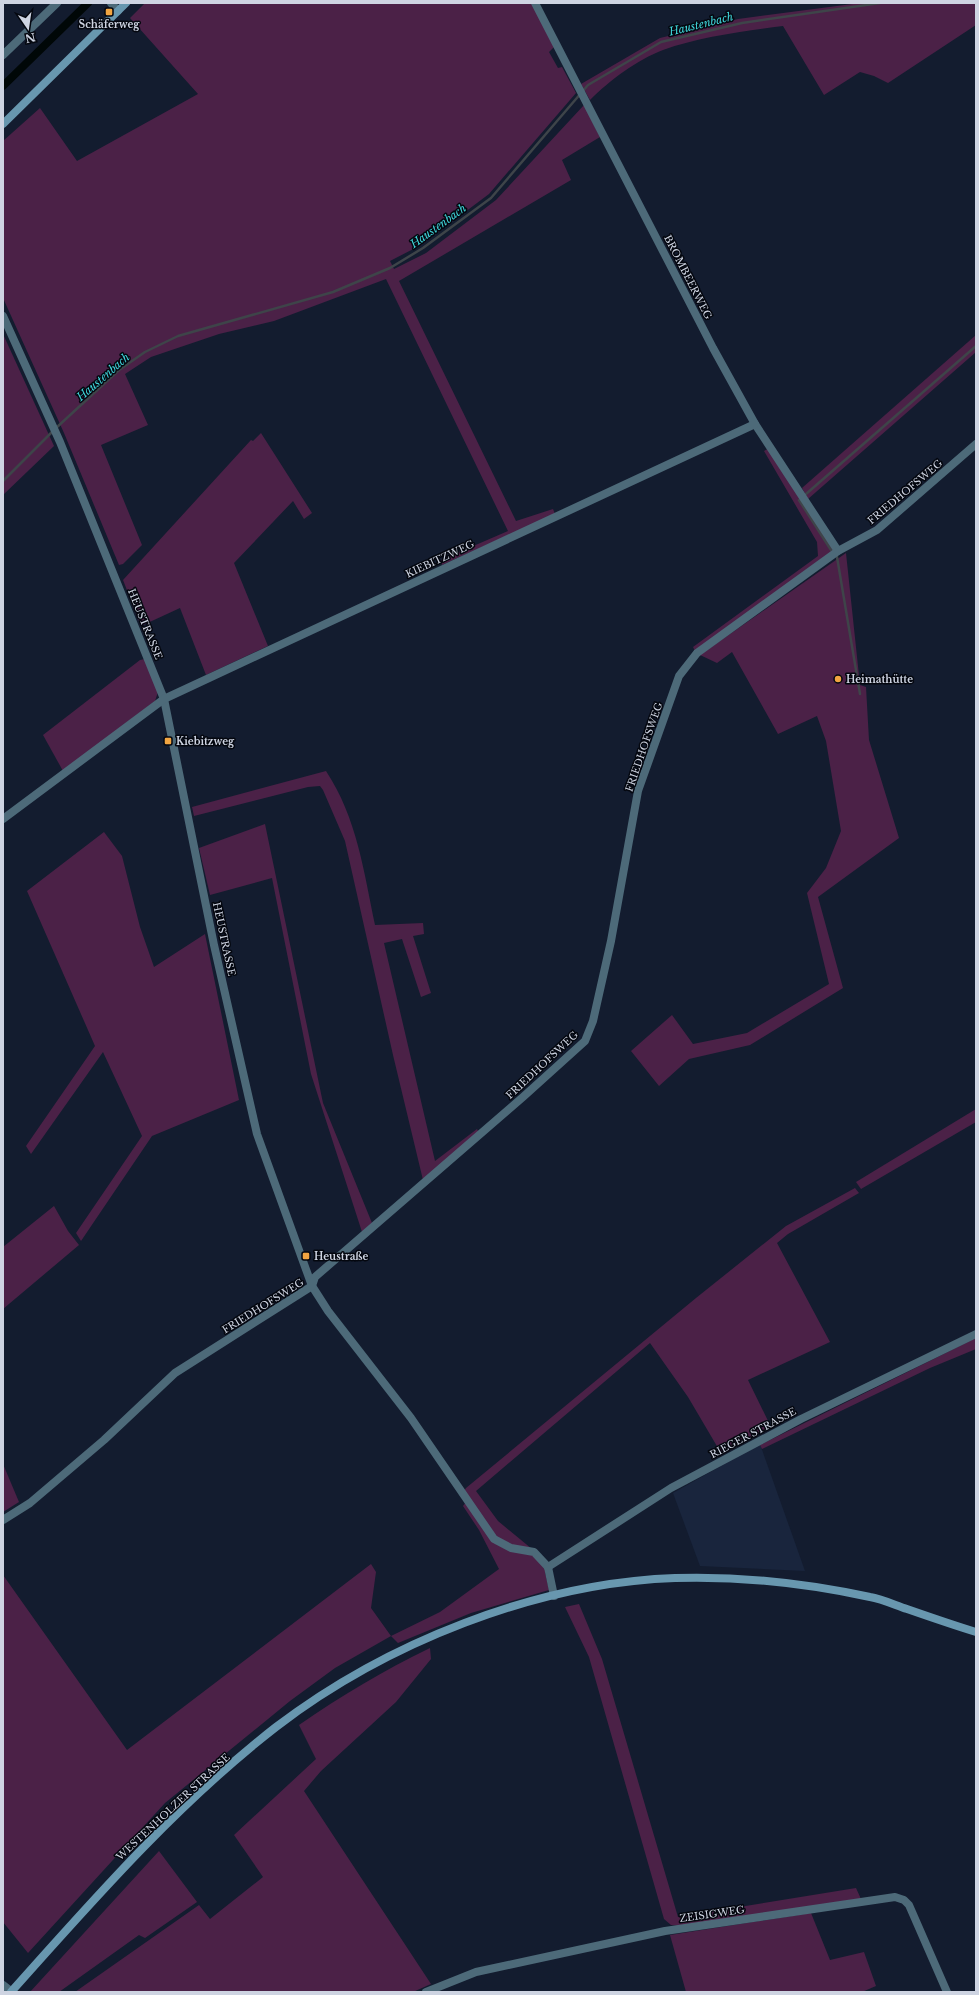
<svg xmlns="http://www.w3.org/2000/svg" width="979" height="1995" font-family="'Libre Baskerville',serif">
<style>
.built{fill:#19253d}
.green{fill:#4b2147}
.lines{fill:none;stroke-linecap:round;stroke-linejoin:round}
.stream{stroke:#3e4449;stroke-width:2.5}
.canal{stroke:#000707;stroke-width:8}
.street{stroke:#4d6a79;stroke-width:8}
.secondary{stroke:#6897af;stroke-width:8}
.poi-dot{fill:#f2a541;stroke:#04070f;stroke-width:1.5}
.labels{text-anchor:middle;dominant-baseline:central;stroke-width:3;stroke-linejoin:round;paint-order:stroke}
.poi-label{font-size:10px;font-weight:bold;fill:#ced4e2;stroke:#04070f;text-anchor:start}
.street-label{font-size:10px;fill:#ced4e2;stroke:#04070f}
.water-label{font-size:11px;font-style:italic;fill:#41d6db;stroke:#04070f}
</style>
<rect width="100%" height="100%" fill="#131c2f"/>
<!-- built -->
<path class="built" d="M760 1444 805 1571 700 1566 673 1493Z"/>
<!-- green -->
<g class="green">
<path d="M145 3H532L554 47 549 52 558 68 562 67 576 93 489 194 421 245 390 261 394 269 426 253 496 200 584 105 600 137 562 160 571 180 399 281 516 521 553 509 555 514 442 565 441 560 508 531 386 279 274 321 219 334 151 357 125 374 148 425 101 445 142 545 123 564 119 565 64 433 3 298V141L40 108 77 161 198 94 130 18Z"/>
<path d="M860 3H976V25L888 83 874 76 860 72 824 95 783 26C745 31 699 37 663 50 637 60 610 80 590 100L581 84 660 38 738 19Z"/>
<path d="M3 334 54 446 3 495Z"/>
<path d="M976 335V352L808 499 802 488Z"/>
<path d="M261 433 312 513 304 519 293 501 234 563 268 646 206 675 180 608 141 626 123 580 251 440 253 441Z"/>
<path d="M769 448 836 551 695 651 693 647 818 556 817 542 764 451Z"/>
<path d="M846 553 860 685 866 687 869 740 899 838 818 897 843 988 750 1045 689 1059 659 1086 631 1051 672 1015 693 1044 747 1033 829 984 807 893 826 868 841 831 826 741 817 716 778 734 732 652 717 663 700 655Z"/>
<path d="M145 659 158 692 155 701 63 771 43 735 140 660Z"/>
<path d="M326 771C357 818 364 872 375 925L423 923 424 934 413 936 431 993 421 997 402 939 384 943 435 1161 477 1129 479 1133 423 1180 393 1055 345 841 323 790 320 786 308 787 194 816 192 807Z"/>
<path d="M265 824 323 1103 372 1223 362 1232 311 1074 272 878 210 895 199 848Z"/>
<path d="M104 832 122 856 140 927 154 967 205 934 239 1100 152 1136 81 1241 76 1233 142 1136 103 1052 31 1154 26 1146 95 1046 27 891Z"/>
<path d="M976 1109V1122L861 1189 856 1182Z"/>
<path d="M855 1188 859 1193 788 1234 777 1243 830 1342 748 1380 771 1427 721 1453 688 1397 650 1343 476 1491 498 1521 549 1563 545 1572 549 1590 471 1613 398 1643 391 1636 335 1668 290 1701 165 1803 28 1953 3 1922V1575L127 1750 371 1564 376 1572 371 1608 391 1636 440 1612 499 1569 479 1530 463 1506 469 1498 464 1491 466 1488 696 1298 786 1226Z"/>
<path d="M54 1206 68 1231 79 1245 3 1309V1247Z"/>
<path d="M976 1338V1349L930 1368 762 1449 760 1445Z"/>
<path d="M3 1464 19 1502 3 1512Z"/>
<path d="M579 1604 602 1659 678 1917 856 1888 861 1899 681 1926 671 1925 664 1919 589 1657 565 1607Z"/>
<path d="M430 1648 431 1659 396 1702 321 1771 304 1791 431 1984 413 1992H75L199 1905 210 1919 263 1877 234 1835 316 1759 299 1725C341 1696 384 1670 430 1648Z"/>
<path d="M159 1851 197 1902 145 1938 139 1935 59 1992H30Z"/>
<path d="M811 1913 830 1960 864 1952 876 1986 862 1992H686L670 1935Z"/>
</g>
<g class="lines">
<!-- stream -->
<g class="stream">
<path d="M3 481 56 428 119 370 145 352 178 336 333 292 390 268 423 248 491 198 588 85 661 42 742 23 880 3"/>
<path d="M806 494 976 346"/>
<path d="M799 500 831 550"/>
<path d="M837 557 860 694"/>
</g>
<!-- canal -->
<path class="canal" d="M3 86 88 3"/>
<!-- street -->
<g class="street">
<path d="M111 3 118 11"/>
<path d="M535 3 713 348 755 424 838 551"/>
<path d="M3 55 57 3"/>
<path d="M3 316 60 442 164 699 214 945 257 1134 312 1286 328 1311 411 1418 494 1539 511 1548 534 1552 548 1567"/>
<path d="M3 819 164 699 755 424"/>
<path d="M3 1520 30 1503 104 1440 175 1373 312 1286 315 1277 523 1097 585 1041 593 1021 611 941 638 791 679 676 697 653 838 551 877 530 976 444"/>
<path d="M548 1567 671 1488 801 1419 976 1334"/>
<path d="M548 1567 554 1596"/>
<path d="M3 1985 12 1992"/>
<path d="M426 1992 476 1972 665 1931 895 1897 904 1900 909 1905 947 1992"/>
</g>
<!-- secondary -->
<g class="secondary">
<path d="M3 124 126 3"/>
<path d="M11 1992C94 1899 177 1804 276 1727 386 1643 536 1583 675 1578 741 1576 805 1583 870 1597 882 1599 895 1605 907 1609 930 1617 953 1625 976 1632"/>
</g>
</g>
<!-- markers -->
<g class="poi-dot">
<rect x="105" y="8" width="8" height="8" rx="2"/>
<circle cx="838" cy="679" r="4"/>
<rect x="164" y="737" width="8" height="8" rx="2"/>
<rect x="302" y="1252" width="8" height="8" rx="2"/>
</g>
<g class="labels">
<!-- poi labels -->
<g class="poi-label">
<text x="109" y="24" text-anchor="middle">Schäferweg</text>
<text x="846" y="679">Heimathütte</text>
<text x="176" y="741">Kiebitzweg</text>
<text x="314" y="1256">Heustraße</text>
</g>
<!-- street labels -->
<g class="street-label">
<text transform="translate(688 277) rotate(63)">BROMBEERWEG</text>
<text transform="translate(905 492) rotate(-40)">FRIEDHOFSWEG</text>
<text transform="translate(440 559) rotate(-25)">KIEBITZWEG</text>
<text transform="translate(145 624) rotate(68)">HEUSTRASSE</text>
<text transform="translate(644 747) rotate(-71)">FRIEDHOFSWEG</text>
<text transform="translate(224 939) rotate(78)">HEUSTRASSE</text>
<text transform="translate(542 1065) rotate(-43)">FRIEDHOFSWEG</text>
<text transform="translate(263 1306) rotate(-32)">FRIEDHOFSWEG</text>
<text transform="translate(753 1433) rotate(-28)">RIEGER STRASSE</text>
<text transform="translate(173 1807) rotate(-43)">WESTENHOLZER STRASSE</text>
<text transform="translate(712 1914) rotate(-8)">ZEISIGWEG</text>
</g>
<!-- water labels -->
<g class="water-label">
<text transform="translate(701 24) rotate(-14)">Haustenbach</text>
<text transform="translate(438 226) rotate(-36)">Haustenbach</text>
<text transform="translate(103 377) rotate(-41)">Haustenbach</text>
</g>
</g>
<!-- border -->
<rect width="979" height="1995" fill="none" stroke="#ced4e2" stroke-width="8"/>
<!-- north arrow -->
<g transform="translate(28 28) rotate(167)" stroke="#04070f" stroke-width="3" paint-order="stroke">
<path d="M0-3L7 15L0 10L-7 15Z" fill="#ced4e2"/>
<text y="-6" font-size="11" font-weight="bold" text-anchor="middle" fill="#ced4e2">N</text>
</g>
</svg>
